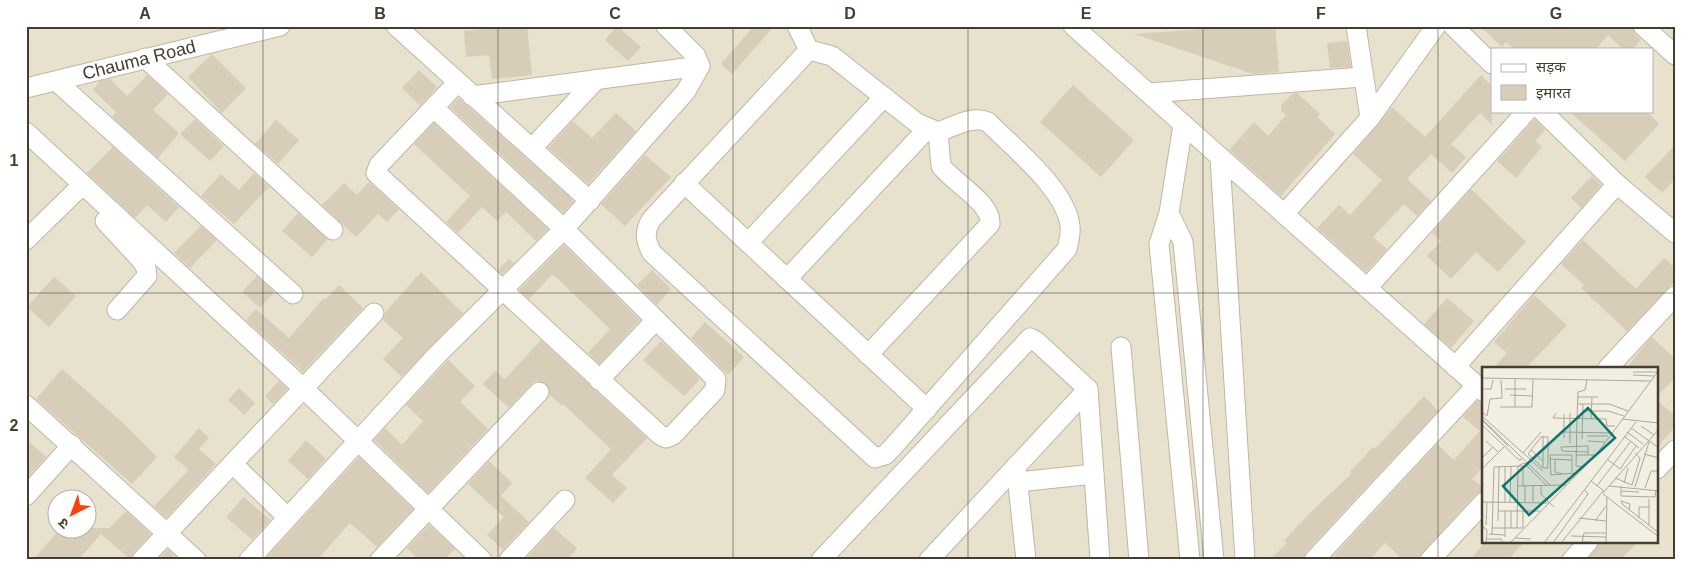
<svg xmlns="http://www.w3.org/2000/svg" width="1701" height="586" font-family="Arial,'Noto Sans Devanagari',sans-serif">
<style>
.residential{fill:#e7e1ce;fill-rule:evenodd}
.building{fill:#d8cdb8}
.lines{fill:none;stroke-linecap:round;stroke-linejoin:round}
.minor-casing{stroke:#beb7a3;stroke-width:21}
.minor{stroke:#fff;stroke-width:19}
.grid{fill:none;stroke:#443e31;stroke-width:1;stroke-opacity:0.55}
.labels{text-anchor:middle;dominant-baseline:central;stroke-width:4.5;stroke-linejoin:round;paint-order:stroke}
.street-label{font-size:18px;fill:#443e31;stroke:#fff}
.inset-road{fill:none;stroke:#aca89b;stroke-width:1}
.view{fill:#0f766e;fill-opacity:0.15;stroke:#0f766e;stroke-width:2.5}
.inset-edge{fill:none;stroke:#443e31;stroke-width:2.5}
.neatline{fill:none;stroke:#443e31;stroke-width:2}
.grid-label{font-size:16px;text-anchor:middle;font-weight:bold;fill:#443e31}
</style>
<rect width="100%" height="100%" fill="#f2eee1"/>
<!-- residential -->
<path class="residential" d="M26 26H1675V560H26ZM1492 49H1652V111H1492ZM1484 368H1657V542H1484ZM58 498H88V528H58Z"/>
<!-- building -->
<g class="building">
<path d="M513 26H527L532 75 492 79 489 55 466 57 464 31Z"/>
<path d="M617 26 641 47 628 61 605 40Z"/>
<path d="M754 26H774L732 74 721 64Z"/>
<path d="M1247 26H1275L1279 72 1253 74 1134 34Z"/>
<path d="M1480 26H1632L1635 34 1641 40 1633 49H1623L1608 35 1596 49H1514L1506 42 1502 47Z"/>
<path d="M1347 41 1351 67 1330 68 1327 43Z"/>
<path d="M212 54 246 88 222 113 188 77Z"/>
<path d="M419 70 437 87 420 106 402 88Z"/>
<path d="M147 75 168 94 153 110 179 133 158 158 112 117 116 112 93 90 100 81 110 79 127 96Z"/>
<path d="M1481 75 1492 86V125L1480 113 1451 144 1466 157 1452 173 1431 154 1407 179 1431 201 1417 216 1404 204 1373 237 1387 249 1366 272 1317 228 1339 205 1350 215 1382 180 1353 154 1392 107 1425 137Z"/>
<path d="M1073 85 1134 140 1101 177 1040 122Z"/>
<path d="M1297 93 1320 114 1317 117 1335 134 1281 196 1229 150 1254 122 1268 136 1286 115 1281 111V105L1292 94Z"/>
<path d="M459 98 574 201 563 213 450 107Z"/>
<path d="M1569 111H1646L1659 124 1625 161Z"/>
<path d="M616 113 636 131 588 184 548 148 573 121 592 138Z"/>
<path d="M195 119 224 146 210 161 180 134Z"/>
<path d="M1535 119 1545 130 1535 141 1542 147 1516 178 1497 161Z"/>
<path d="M276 120 299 140 278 164 255 144Z"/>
<path d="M434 123 548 229 536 241 506 212 497 221 482 207 458 233 446 222 470 196 414 144Z"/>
<path d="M1675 145V179L1662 193 1645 177Z"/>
<path d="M113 147 179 207 166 222 147 205 135 218 87 173Z"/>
<path d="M645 155 671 177 625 226 601 204Z"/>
<path d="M254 173 269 187 234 224 201 196 221 174 239 190Z"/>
<path d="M1592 176 1601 185 1581 208 1571 198Z"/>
<path d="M369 182 399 209 387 222 378 214 356 237 322 205 344 183 357 195Z"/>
<path d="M1471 189 1526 242 1498 272 1476 252 1451 279 1427 256 1441 241 1432 233Z"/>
<path d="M298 213 328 239 312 257 282 231Z"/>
<path d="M201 226 217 240 190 268 174 253Z"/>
<path d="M1583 240 1636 289 1664 258 1675 268V281L1627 331 1581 288 1584 285 1561 264Z"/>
<path d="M564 245 640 320 599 364 588 353 610 329 556 277 552 275 529 299 519 290Z"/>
<path d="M509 259 514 263 502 274 498 270Z"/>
<path d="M652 270 671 289 657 305 637 285Z"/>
<path d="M421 272 463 313 402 377 383 359 403 338 383 320 385 313Z"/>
<path d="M257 276 274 292 260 308 242 292Z"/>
<path d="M54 277 76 296 49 327 27 307Z"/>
<path d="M339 285 363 308 303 372 246 320 256 309 289 338 324 298 325 300Z"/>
<path d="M1534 295 1567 325 1526 368H1493L1507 353 1494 342Z"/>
<path d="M1447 298 1474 321 1451 348 1424 324Z"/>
<path d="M705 322 744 357 728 375 691 338Z"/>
<path d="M1652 337 1675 359V378L1657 396V368H1626Z"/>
<path d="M541 340 647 438 612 475 627 488 613 503 585 478 611 449 563 404 562 406 550 395 546 384 536 381 531 384 509 408 483 384 495 371 505 379Z"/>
<path d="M661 341 700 379 684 396 643 360Z"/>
<path d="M448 360 475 386 460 402 488 429 428 493 374 440 385 428 402 445 423 421 406 405Z"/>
<path d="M62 369 123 423 157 457 132 484 36 399Z"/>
<path d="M279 381 287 389 273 404 265 396Z"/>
<path d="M239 388 255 403 244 415 228 400Z"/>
<path d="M1424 396 1438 411 1306 552 1303 560H1270L1287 543 1284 541 1307 516 1351 474 1350 472 1373 447 1375 449Z"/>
<path d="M1657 400 1675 416V427L1657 447Z"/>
<path d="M1477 401 1484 403V466L1472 479 1484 488V491L1476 494 1416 560H1404L1385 543 1369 560H1330L1437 444 1454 460 1480 431 1463 417Z"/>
<path d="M199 428 209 438 199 449 216 464 166 518 154 506 189 470 174 457Z"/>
<path d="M26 439 46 457 26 479Z"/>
<path d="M306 440 326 459 308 479 288 461Z"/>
<path d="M359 457 413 509 377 547 350 523 317 560H264Z"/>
<path d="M489 461 512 483 501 496 529 522 503 550 487 535 504 517 468 484Z"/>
<path d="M244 497 270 520 252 540 226 517Z"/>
<path d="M126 511 151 534 134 552 131 560 101 534 78 560H33L61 528H110Z"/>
<path d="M429 525 455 549 444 560H419L407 548Z"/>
<path d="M554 528 577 548 567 560H525Z"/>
<path d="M1485 542H1524L1508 560H1470Z"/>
<path d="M1601 542H1638L1620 560H1587Z"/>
<path d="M168 549 179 560H158Z"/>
</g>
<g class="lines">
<defs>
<g id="minor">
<path d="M396 26 590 201"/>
<path d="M797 26 809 50 832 56 917 123 938 132C953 127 972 115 988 122 1013 148 1066 189 1070 226 1071 234 1069 241 1067 249L892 448 885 455 875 458 652 253C645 240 644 233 651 220L809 50"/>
<path d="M1073 26 1484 392"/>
<path d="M1453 26 1492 64"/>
<path d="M1643 26 1675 55"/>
<path d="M145 58 333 230"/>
<path d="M56 81 293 294"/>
<path d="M26 88 280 26"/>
<path d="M1149 93 1362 77"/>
<path d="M472 96 700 66"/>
<path d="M434 108 564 229 716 379 715 390 673 435 666 438 660 435 376 173 379 165 457 83"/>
<path d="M1542 111 1617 184 1675 233"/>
<path d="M1370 118 1436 26"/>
<path d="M1183 125 1169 213 1159 244 1190 560"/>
<path d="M26 132 304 389 482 560"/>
<path d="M532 148 597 79"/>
<path d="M1220 159 1245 560"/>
<path d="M684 183 927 409"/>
<path d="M1169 213 1183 242 1214 560"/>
<path d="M1284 214 1370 118 1356 26"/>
<path d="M105 221 142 261 146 268 147 276 117 310"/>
<path d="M26 240 76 191"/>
<path d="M748 243 883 98"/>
<path d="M787 279 928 128"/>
<path d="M1367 288 1527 111"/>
<path d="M1121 347 1139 560"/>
<path d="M868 355 990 224C992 203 954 183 941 166L938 132"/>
<path d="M1455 367 1617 184"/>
<path d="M1608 368 1675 296"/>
<path d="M599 380 656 320"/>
<path d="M26 405 196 560"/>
<path d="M233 464 287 517"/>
<path d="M1016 466 1026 560"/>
<path d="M1657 469 1675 450"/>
<path d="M1018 482 1094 474"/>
<path d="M26 496 72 445"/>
<path d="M142 560 374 313"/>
<path d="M249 560 436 356 564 229 686 91 700 66 696 56 666 26"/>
<path d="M380 560 539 392"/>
<path d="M509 560 565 500"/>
<path d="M821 560 1030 338 1036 341 1088 389 1100 560"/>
<path d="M929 560 1088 389"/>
<path d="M1314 560 1476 386"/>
<path d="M1430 560 1484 502"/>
<path d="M1572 560 1588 542"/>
</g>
</defs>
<!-- minor casing -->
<use href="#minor" class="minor-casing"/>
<!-- minor -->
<use href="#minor" class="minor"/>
</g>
<!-- grid -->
<path class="grid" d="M263 26V560M498 26V560M733 26V560M968 26V560M1203 26V560M1438 26V560M26 293H1675"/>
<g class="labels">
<!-- street labels -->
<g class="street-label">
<text transform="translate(139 60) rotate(-14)">Chauma Road</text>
</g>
</g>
<!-- overview -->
<g transform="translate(1482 367)">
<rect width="176" height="176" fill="#f2eee1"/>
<path class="inset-road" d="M151 5H175M151 8 172 9M0 11 168 14M0 22H9L11 13M23 22H44M28 28 51 29M96 30H116M96 37H127L146 44M18 40H50L51 12M33 40V12M101 44H126L142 49M0 45 5 49 8 32 20 31 19 13M74 46 71 51 124 52 125 59H133M0 49 61 104M0 52 68 118M109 52 110 30M140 52 177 56M1 54 26 79M0 58 37 93 40 92M159 59 172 68M149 61 177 81M82 65 129 66M145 65 161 77M105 69H126M142 69 157 81M59 70H66V101H61L46 87ZM82 71V47M100 72 101 37M4 74 16 85M106 74 123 75M88 76V46M49 83 61 94M41 86 59 65M162 87 177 91M94 88H113M106 88V79L79 80 80 84 106 85M0 91 11 80M68 92 90 93M73 92V105L80 107M125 92 138 102M42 96 64 118M61 100V69M102 100 94 99 95 52 96 25 103 23 105 13M0 102 23 79M138 102 154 79M90 105V88H68L69 108 94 106M133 111 150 118 158 91 153 86M109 114 122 124M142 116 146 101M59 118V127L72 140M35 119 84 118M43 119V135M115 119 149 74M127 119 177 124M139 119V129L173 130 174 123M153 120 167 75M163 121 169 104H177M139 124 157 125M121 126 177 62M121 127 177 170M0 135 67 136M23 135V99M28 135 29 99M51 135V118M147 143 148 137 139 134 140 137 177 166M17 144H58M97 151 124 154M157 151V140H167M16 154 17 99M113 154 124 139M4 158 5 135M167 158V132M0 159 5 163 4 176M10 161H41V144M29 161V144M35 161 36 99 42 96M7 167 23 168M10 168 12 100 41 99V119M89 169 124 170M23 170V144M33 171 49 172M5 172H19L21 176M101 175 124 176M28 176 114 88 177 3M62 176 154 55M71 176 106 127 103 123M79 176 122 123M100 176 102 166H124M124 176 125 130"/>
<path class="view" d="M106 41 133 71 47 148 21 119Z"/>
<rect width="176" height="176" class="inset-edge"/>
</g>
<!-- border -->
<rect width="1701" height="586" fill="none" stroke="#ffffff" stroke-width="55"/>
<!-- legend -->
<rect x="1491" y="48" width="162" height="65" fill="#ffffff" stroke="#b4b2ad"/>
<rect x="1501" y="64" width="25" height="8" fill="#ffffff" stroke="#b4b2ad"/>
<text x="1536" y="72" font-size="15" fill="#443e31">सड़क</text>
<rect x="1501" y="85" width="25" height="15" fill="#d8cdb8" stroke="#b4b2ad"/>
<text x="1536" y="98" font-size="15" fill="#443e31">इमारत</text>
<!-- north arrow -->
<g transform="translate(72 514) rotate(222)"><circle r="24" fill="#ffffff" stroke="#b4b2ad"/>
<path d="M0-4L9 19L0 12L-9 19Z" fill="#ff3f0b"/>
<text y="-8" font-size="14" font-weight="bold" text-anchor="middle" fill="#443e31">उ</text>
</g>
<rect x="28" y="28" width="1646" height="530" class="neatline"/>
<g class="grid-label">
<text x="145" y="19">A</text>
<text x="380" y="19">B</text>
<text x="615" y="19">C</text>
<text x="850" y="19">D</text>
<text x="1086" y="19">E</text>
<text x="1321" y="19">F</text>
<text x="1556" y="19">G</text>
<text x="14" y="166">1</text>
<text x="14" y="431">2</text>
</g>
</svg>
